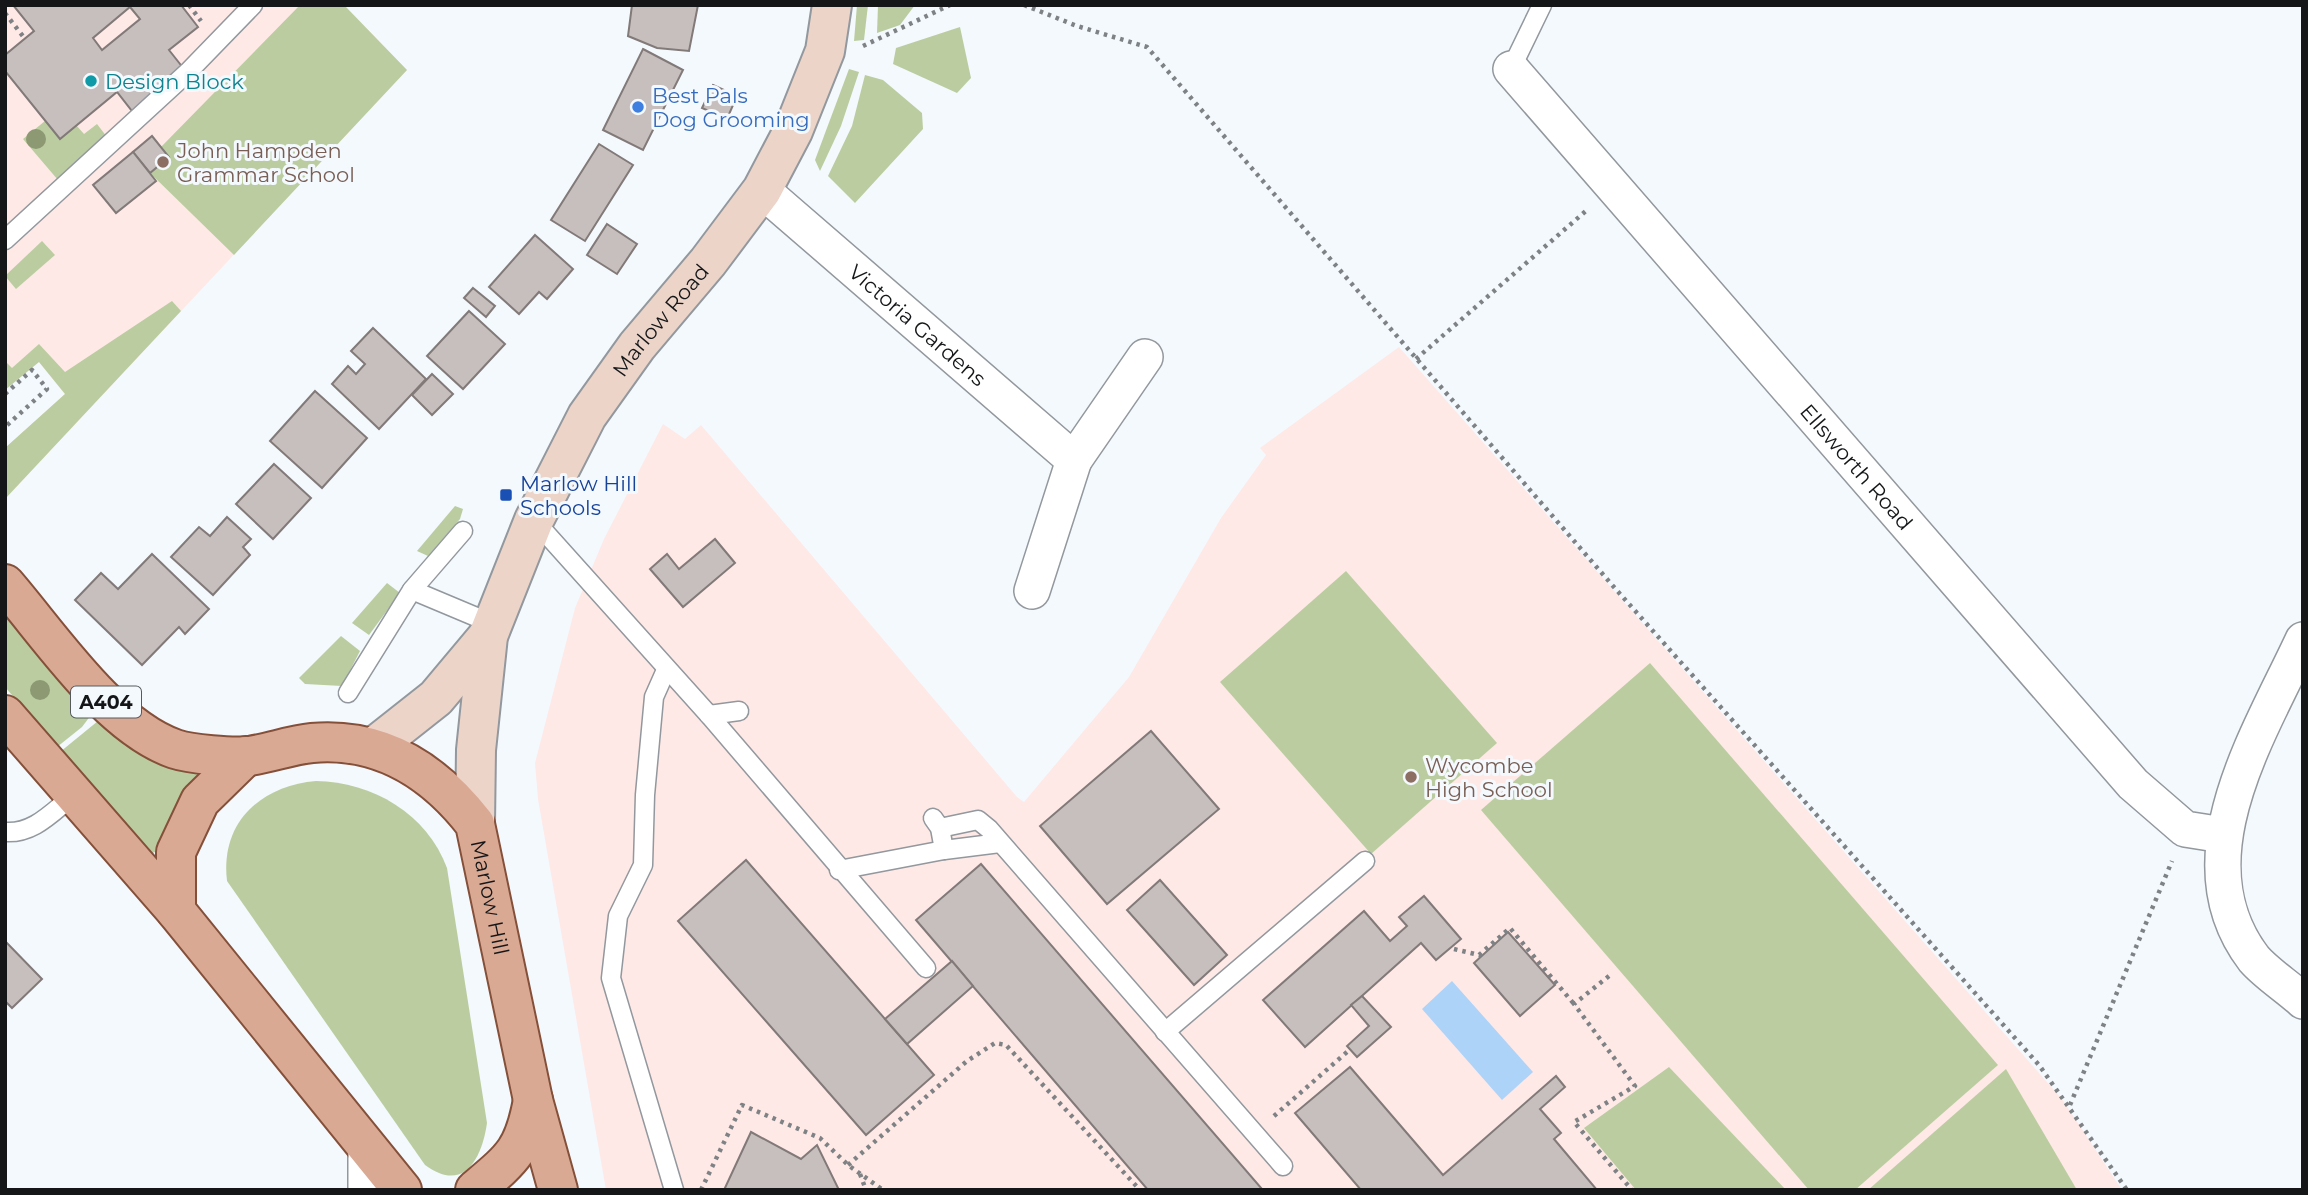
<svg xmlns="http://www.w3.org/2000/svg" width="2308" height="1195" font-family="Montserrat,sans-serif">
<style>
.education{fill:#fee9e6}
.green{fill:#bbcda0}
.water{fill:#add3f9}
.building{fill:#c7bebe;stroke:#827979;stroke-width:2;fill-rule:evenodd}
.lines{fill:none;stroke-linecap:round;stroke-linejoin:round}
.lane-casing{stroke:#92989d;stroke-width:21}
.street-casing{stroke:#92989d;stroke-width:38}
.secondary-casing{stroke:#92989d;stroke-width:42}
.primary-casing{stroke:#84503a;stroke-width:42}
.path{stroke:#7e8285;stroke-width:4.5;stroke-dasharray:3.5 5;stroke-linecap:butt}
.lane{stroke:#fff;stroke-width:18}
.street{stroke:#fff;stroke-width:35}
.secondary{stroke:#ecd4c9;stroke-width:38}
.primary{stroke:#daa994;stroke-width:38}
.tree{fill:#8c9972}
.culture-dot{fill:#0f9aa8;stroke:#f4f9fe;stroke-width:2.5}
.shop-dot{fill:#3f7fe0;stroke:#f4f9fe;stroke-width:2.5}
.education-dot{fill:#8d6e63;stroke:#f4f9fe;stroke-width:2.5}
.transit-dot{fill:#1a4fb4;stroke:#f4f9fe;stroke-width:2.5}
.labels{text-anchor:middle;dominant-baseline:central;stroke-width:6;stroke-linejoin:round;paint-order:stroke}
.shield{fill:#f4f9fe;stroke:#575a5d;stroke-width:2}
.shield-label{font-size:19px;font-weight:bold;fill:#141618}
.culture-label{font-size:21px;fill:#0d838f;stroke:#f4f9fe;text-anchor:start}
.shop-label{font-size:21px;fill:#366cbe;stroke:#f4f9fe;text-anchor:start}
.education-label{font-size:21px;fill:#785e54;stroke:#f4f9fe;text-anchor:start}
.street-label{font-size:21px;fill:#141618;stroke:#f4f9fe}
.transit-label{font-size:21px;fill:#164399;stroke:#f4f9fe;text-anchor:start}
</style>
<rect width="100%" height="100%" fill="#f4f9fe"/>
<!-- education -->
<g class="education">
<path d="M5 5H344L407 70 5 499V448L65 394 39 362 5 390Z"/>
<path d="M1399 347 2062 1099 2122 1190H606L538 799 535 763 575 608 604 539 663 424 685 439 701 425 1017 797 1024 802 1129 677 1221 518 1266 455 1260 448Z"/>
</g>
<!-- green -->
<g class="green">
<path d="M300 5H344L407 70 234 255 150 173 169 157 161 147Z"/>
<path d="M857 5H868L864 40 854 41Z"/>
<path d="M878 5H915L900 25 877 33Z"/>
<path d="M960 27 971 78 957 93 893 64 896 48Z"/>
<path d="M849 69 859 72 841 126 820 171 815 160Z"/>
<path d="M865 75 883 80 922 113 923 129 855 203 828 176 852 126Z"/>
<path d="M45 121 60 139 76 125 84 134 97 124 107 137 58 180 23 139Z"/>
<path d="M42 241 55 255 16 289 5 276Z"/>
<path d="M172 301 181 311 5 499V448L65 394 39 362 5 390V361L12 368 39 344 65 372Z"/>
<path d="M455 506 463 509 460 519 428 556 417 551Z"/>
<path d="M1346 571 1497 743 1371 854 1220 682Z"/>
<path d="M387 583 400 593 369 635 352 623Z"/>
<path d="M5 615 91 715 82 727 57 747 5 687Z"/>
<path d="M341 636 360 651 342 686 305 684 299 678Z"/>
<path d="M1650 663 1998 1065 1855 1190H1809L1481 810Z"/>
<path d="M98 721 139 751 201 776 162 849 148 855 60 752Z"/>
<path d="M316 781C373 782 427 814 447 868L487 1123C482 1158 464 1194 425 1165L227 881C220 823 260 786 316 781Z"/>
<path d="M1669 1067 1786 1190H1636L1584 1128Z"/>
<path d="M2006 1069 2077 1190H1868Z"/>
</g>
<!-- water -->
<path class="water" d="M1452 981 1533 1072 1502 1100 1422 1009Z"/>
<!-- building -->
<g class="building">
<path d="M13 5H181L198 27 169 50 184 69 132 111 117 92 60 139 5 71V55L34 31ZM130 7 140 19 102 50 93 38Z"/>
<path d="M632 5H698L689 51 657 48 628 36Z"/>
<path d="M643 49 683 70 643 150 603 130Z"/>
<path d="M713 85 737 96 727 119 702 108Z"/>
<path d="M152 136 169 157 150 173 133 152Z"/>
<path d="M599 144 633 165 585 241 551 220Z"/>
<path d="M133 152 156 181 116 213 93 185Z"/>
<path d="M607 224 637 244 617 274 587 255Z"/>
<path d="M535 235 573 269 547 299 539 292 519 314 489 287Z"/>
<path d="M473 288 495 306 486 317 464 298Z"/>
<path d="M469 311 505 344 463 389 427 356Z"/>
<path d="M373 328 426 379 379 429 332 384 348 366 356 374 365 364 351 351Z"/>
<path d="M432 374 453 394 432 415 412 395Z"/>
<path d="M315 391 367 438 322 488 270 441Z"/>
<path d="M274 464 311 498 273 539 236 504Z"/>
<path d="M227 517 251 539 243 547 250 555 213 595 171 557 199 527 210 536Z"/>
<path d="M715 539 735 563 683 607 650 569 667 554 679 569Z"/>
<path d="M152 554 209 609 185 634 179 627 142 665 75 600 101 573 118 589Z"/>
<path d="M1151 731 1219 809 1107 904 1040 826Z"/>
<path d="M746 860 934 1075 866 1135 678 921Z"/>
<path d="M981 864 1262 1189 1148 1190 916 920Z"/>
<path d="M1160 880 1227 955 1194 985 1127 910Z"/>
<path d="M1424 896 1461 939 1436 960 1421 943 1305 1047 1263 1000 1364 911 1390 941 1407 926 1399 917Z"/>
<path d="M1508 932 1555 985 1520 1016 1474 963Z"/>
<path d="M5 941 42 979 12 1008 5 1001Z"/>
<path d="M952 961 973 986 907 1044 885 1019Z"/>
<path d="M1362 996 1391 1027 1357 1057 1347 1046 1369 1026 1351 1005Z"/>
<path d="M1350 1067 1443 1175 1556 1076 1565 1087 1540 1109 1561 1133 1554 1139 1597 1190H1361L1295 1113Z"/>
<path d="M751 1132 801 1159 817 1145 839 1190H724Z"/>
</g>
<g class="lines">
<defs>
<g id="lane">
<path d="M1511 69 1542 5"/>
<path d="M5 240 188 72 253 5"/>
<path d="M534 520 709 715 926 968"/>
<path d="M412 590 493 624"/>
<path d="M666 670 654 697 645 795 643 865 618 916 611 978 674 1190"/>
<path d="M348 693 412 590 463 531"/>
<path d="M709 715 739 711"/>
<path d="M940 828 978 820 989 829 1283 1166"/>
<path d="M5 832C34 834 52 812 74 795"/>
<path d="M944 850 1000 843"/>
<path d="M839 870 944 850 940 828 933 818"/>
<path d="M1165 1032 1365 861"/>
</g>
<g id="street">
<path id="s1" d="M1511 69 2133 784 2185 829 2223 835"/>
<path id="s2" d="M762 190 1074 460 1032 591"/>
<path d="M1074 460 1145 357"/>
<path d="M2303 640C2259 735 2178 860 2254 959 2267 974 2288 987 2303 1001"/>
<path d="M366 1144V1190"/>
</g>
<g id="secondary">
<path d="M374 747 436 698 488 636"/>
<path id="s3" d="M475 824 476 750 488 636 534 520 587 416 637 346 708 262 762 190 793 131 825 51 832 5"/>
</g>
<g id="primary">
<path id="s4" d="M5 584C50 636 109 726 175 749 190 754 233 758 249 756 270 753 291 745 312 743 381 737 434 771 475 824L533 1100 558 1190"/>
<path d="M5 715 176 911 402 1190"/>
<path d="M176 911V852L200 801 246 756"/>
<path d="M475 1190C513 1158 524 1150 533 1100"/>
</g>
</defs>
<!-- lane casing -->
<use href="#lane" class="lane-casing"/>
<!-- street casing -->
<use href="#street" class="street-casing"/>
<!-- secondary casing -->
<use href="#secondary" class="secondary-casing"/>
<!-- primary casing -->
<use href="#primary" class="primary-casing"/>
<!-- path -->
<g class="path">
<path d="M189 5 201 21"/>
<path d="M1024 5 1077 26 1147 47 1613 586 2039 1065 2127 1190"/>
<path d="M5 13 25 39"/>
<path d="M863 46 950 5"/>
<path d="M1416 359 1587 210"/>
<path d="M5 394 32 370 47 389 5 427"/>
<path d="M1454 949 1479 955 1510 928 1574 1004"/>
<path d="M1609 976 1574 1004 1635 1086 1574 1122 1632 1190"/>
<path d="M2070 1105 2172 861"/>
<path d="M1274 1116 1347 1052"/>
<path d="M848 1165 967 1061 995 1043 1006 1045 1140 1190"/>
<path d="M860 1174 866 1190"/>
<path d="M701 1190 742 1105 820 1138 848 1165 883 1190"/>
</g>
<!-- lane -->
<use href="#lane" class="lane"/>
<!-- street -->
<use href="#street" class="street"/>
<!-- secondary -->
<use href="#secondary" class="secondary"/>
<!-- primary -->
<use href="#primary" class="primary"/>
</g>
<!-- trees -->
<g class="tree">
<circle cx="36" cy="139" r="10"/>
<circle cx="40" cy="690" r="10"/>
</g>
<!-- markers -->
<circle class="culture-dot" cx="91" cy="81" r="7"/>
<circle class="shop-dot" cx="638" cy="107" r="7"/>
<g class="education-dot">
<circle cx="163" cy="162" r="7"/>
<circle cx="1411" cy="777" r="7"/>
</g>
<rect class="transit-dot" x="499" y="488" width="14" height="14" rx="3.5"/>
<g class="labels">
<!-- shield labels -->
<rect class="shield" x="71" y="686.5" width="70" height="31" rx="5"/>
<g class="shield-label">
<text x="106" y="702">A404</text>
</g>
<!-- culture labels -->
<g class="culture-label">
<text x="105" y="81">Design Block</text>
</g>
<!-- shop labels -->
<g class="shop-label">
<text x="652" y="95">Best Pals<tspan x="652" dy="24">Dog Grooming</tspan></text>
</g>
<!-- education labels -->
<g class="education-label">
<text x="177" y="150">John Hampden<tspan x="177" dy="24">Grammar School</tspan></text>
<text x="1425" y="765">Wycombe<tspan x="1425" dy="24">High School</tspan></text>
</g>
<!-- street labels -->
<g class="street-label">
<text stroke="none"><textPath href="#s3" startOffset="551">Marlow Road</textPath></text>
<text stroke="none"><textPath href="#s2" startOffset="206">Victoria Gardens</textPath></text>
<text stroke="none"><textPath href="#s1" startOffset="527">Ellsworth Road</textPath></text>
<text stroke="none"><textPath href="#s4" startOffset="644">Marlow Hill</textPath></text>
</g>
<!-- transit labels -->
<g class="transit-label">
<text x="520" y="483">Marlow Hill<tspan x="520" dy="24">Schools</tspan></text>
</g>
</g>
<!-- border -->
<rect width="2308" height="1195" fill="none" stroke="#141618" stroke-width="14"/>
</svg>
